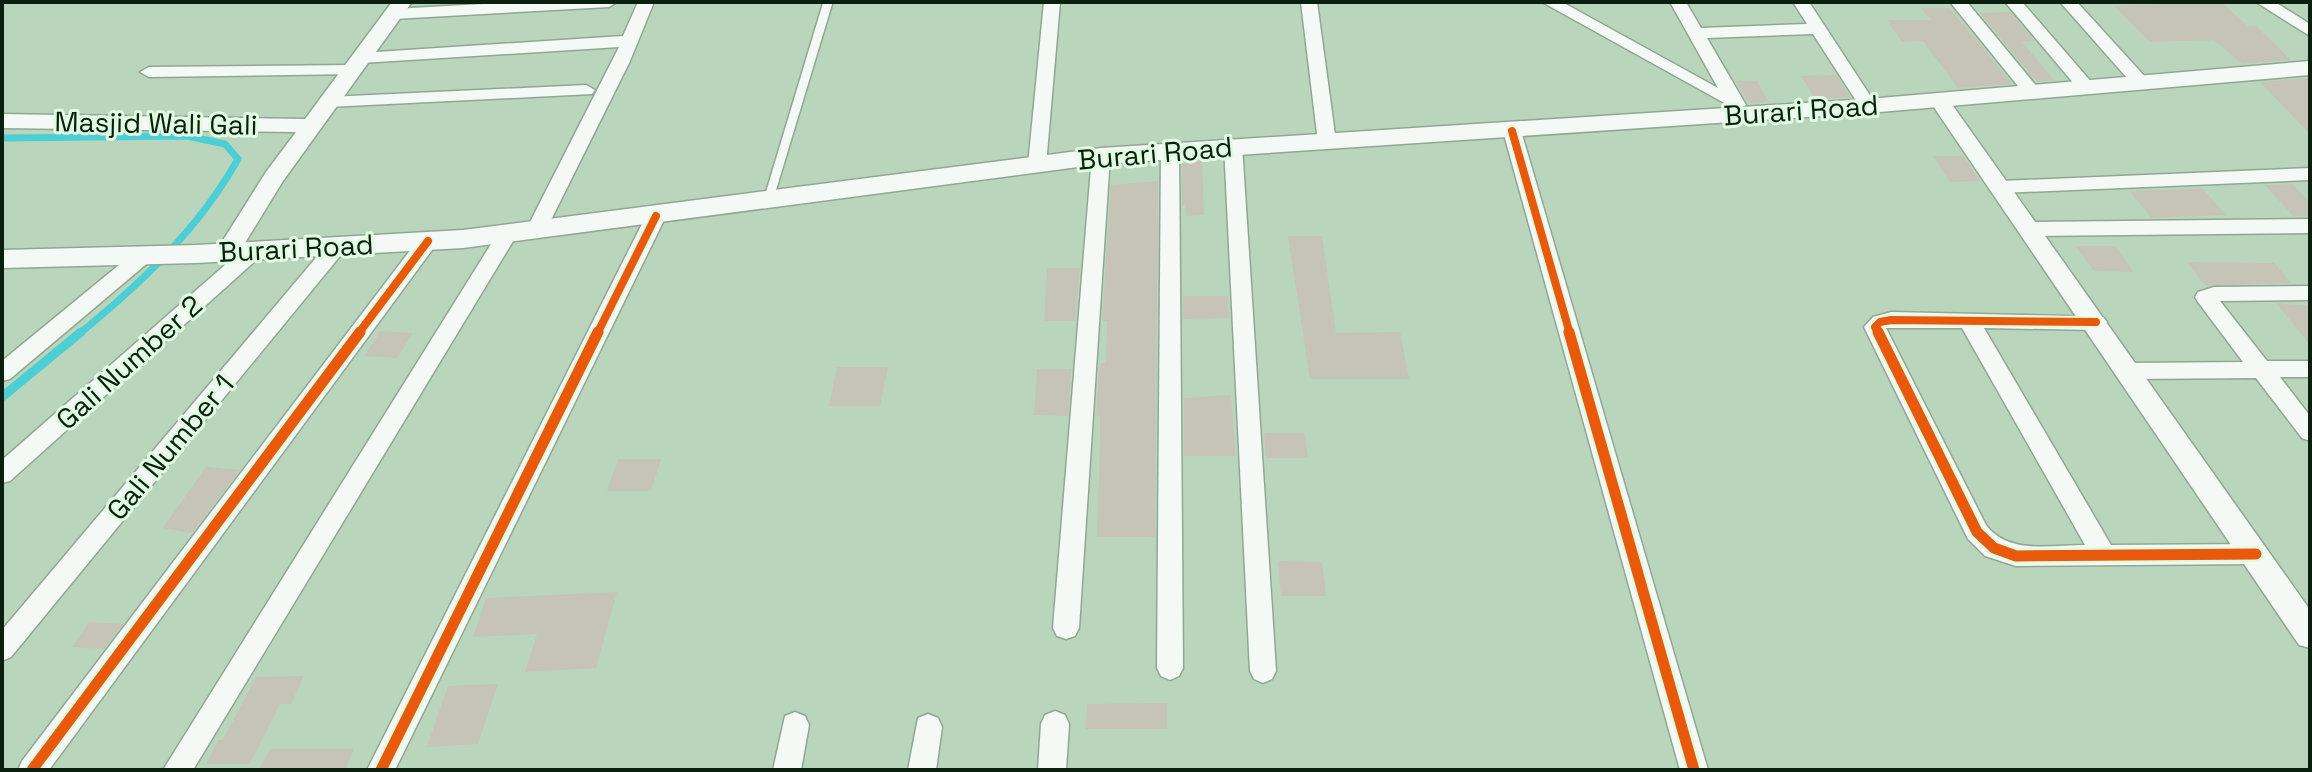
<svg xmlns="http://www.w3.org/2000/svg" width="2312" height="772" font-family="'Space Grotesk',sans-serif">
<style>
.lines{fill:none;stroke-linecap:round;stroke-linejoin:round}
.stream-far1{stroke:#4cced5;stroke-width:7}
.stream{stroke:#4cced5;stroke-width:9}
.building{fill:#c5c4b7}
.service-casing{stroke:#91a793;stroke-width:12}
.minor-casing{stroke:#91a793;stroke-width:3}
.tertiary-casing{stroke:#91a793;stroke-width:3}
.secondary-casing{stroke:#91a793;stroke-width:3}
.service{stroke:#f4f9f5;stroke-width:9}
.minor{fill:#f4f9f5;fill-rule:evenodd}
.tertiary{fill:#f4f9f5;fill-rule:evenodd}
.secondary{fill:#f4f9f5;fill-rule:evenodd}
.cycleway-far1-casing{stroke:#e1fbe3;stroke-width:12}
.cycleway-casing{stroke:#e1fbe3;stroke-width:16}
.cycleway-far1{stroke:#e8590c;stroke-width:8}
.cycleway{stroke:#e8590c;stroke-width:11}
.labels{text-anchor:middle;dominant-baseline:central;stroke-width:6;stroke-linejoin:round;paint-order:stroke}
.street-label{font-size:28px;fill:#0b1f0f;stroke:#e1fbe3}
</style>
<rect width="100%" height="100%" fill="#b9d5bc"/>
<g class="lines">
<!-- stream-far1 -->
<path class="stream-far1" d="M2 138 187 136 225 144 238 159C198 230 141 283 79 334"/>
<!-- stream -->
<path class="stream" d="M2 397 81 332"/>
</g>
<!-- building -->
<g class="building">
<path d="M2221 2 2248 26H2256L2291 60 2242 64 2214 40 2150 42 2114 6Z"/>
<path d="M1921 8H1950L2012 84 1958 88 1923 41 1902 42 1887 20H1931Z"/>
<path d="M2010 12 2034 41 2022 42 2054 80 2037 82 1980 13Z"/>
<path d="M1836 75 1850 97 1816 99 1801 76Z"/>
<path d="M2310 78V134L2260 82Z"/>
<path d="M1736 81H1757L1769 102 1749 103Z"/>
<path d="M1933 156H1963L1980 181 1950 182Z"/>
<path d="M1202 160 1204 215 1186 216 1185 205H1182V162Z"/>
<path d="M1158 181 1155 537H1097L1100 444V416H1096L1099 369 1101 363H1106L1107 321H1102L1111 185Z"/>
<path d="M2293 184 2310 203V216H2293L2265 185Z"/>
<path d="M2202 188 2226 215 2151 218 2130 191Z"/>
<path d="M1288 236H1322L1336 333 1400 332 1409 379H1310Z"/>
<path d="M2076 246H2115L2134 272 2094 271Z"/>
<path d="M2187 262 2274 263 2291 283 2206 286Z"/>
<path d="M1047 268H1080L1075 321H1044Z"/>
<path d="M1183 296H1228L1229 318 1183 319Z"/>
<path d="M2276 303 2310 306V345Z"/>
<path d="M381 331 413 333 397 358 364 356Z"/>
<path d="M837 367H888L880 406H829Z"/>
<path d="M1037 369H1071L1068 416 1034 415Z"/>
<path d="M1231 395 1236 456H1184V398Z"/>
<path d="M1264 433H1305L1308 458H1266Z"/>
<path d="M618 459H661L651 491H607Z"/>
<path d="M206 467 240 470 192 533 163 528Z"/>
<path d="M1278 561 1322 562 1326 596H1281Z"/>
<path d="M617 592 596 668 525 672 537 634 473 637 486 598Z"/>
<path d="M89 622 123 624 104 649 72 647Z"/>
<path d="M304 676 291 704H280L250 764H206L218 740H223L256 677Z"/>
<path d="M498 684 478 744 427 747 448 686Z"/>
<path d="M1167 703V729H1086L1087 704Z"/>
<path d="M270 749H354L345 770H259Z"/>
</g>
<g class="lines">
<defs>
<path id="service" d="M768 201 828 2"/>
<g id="minor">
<path d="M521 2H617L609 7 393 19 385 14 393 9Z"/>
<path d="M638 2H654L630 61 546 230 536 237 526 230 619 47 361 63 353 58 361 53 623 36Z"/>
<path d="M1044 2H1060L1046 165 1037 171 1028 165Z"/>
<path d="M1301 2H1317L1336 142 1327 148 1318 142Z"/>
<path d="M1542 2H1562L1718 88 1670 2H1686L1701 28 1807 24 1793 2H1809L1877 106 1868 111 1862 110 1813 34 1707 38 1746 105 1737 110Z"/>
<path d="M1950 2H1967L2038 88 2041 92 2038 96H2026Z"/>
<path d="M2005 2H2022L2093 84 2096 88 2093 92H2081Z"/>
<path d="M2060 2H2077L2147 79 2150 83 2147 87H2135Z"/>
<path d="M2256 2H2275L2310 24V36Z"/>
<path d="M352 65 361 70 358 74 149 77 140 72 149 67Z"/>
<path d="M586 85 595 90 592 94 328 107 319 102 328 97Z"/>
<path d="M1512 125 1521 131 1708 770H1680L1503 131Z"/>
<path d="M1233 139 1242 145 1276 671 1272 679 1263 683 1254 679 1250 671 1224 145Z"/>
<path d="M1170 144 1179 150 1183 668 1179 676 1170 680 1161 676 1157 668 1161 150Z"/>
<path d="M1101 150 1110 156 1079 628 1075 636 1066 639 1057 636 1053 628 1092 156Z"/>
<path d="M2310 168V180L2001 193 1992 187 2001 181Z"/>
<path d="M656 210 666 216 395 770H367L646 216Z"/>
<path d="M2310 219V233L2030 236 2020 229 2030 222Z"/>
<path d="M508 226 518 233 193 770H163L501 228Z"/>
<path d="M428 234 438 241 435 246 49 770H18L22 761 421 236Z"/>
<path d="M338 238 345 240 348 245 345 250 11 657 2 661V630L331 240Z"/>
<path d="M256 242 263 244 266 249 263 254 10 481 2 483V460L249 244Z"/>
<path d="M143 249 153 256 150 261 10 379 2 381V361L136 251Z"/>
<path d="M2310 286V300L2220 301 2267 361H2310V377H2280L2310 416V441L2302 438 2256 378 2129 379 2121 377 2118 371 2121 365 2129 363 2243 362 2198 302 2195 297 2198 292 2214 287Z"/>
<path d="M1891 312 2103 317 2107 322 2103 327 2096 330 1984 328 2111 545 2256 544 2265 547 2268 554 2265 561 2256 564 2016 566 1985 556 1968 539 1864 327 1873 317ZM1886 328H1962L2085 545C2051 545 2009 555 1986 525Z"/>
<path d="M1055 711 1065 715 1069 724 1066 770H1038L1041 724 1045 715Z"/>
<path d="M795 712 805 716 809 725 801 770H773L785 716Z"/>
<path d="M928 714 938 718 942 727 936 770H908L918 718Z"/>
</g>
<g id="tertiary">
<path d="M392 2H412L283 181 235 259H219L215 253 266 172 296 132 2 128V114L305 119Z"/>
<path d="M1939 94 1946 96 2310 610V648L2299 645 1929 100Z"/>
</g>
<path id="secondary" d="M2310 61V75L1868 113 1101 164 463 248 196 263 2 268V250L196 245 463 230 1101 148 1868 99Z"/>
</defs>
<!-- service casing -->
<use href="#service" class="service-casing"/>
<!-- minor casing -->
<use href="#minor" class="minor-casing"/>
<!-- tertiary casing -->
<use href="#tertiary" class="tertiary-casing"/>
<!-- secondary casing -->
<use href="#secondary" class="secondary-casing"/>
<!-- service -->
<use href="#service" class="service"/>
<!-- minor -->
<use href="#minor" class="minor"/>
<!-- tertiary -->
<use href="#tertiary" class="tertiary"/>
<!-- secondary -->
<use href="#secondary" class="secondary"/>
<defs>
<g id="cycleway-far1">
<path d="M1512 131 1570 334"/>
<path d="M358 334 428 241"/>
<path d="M597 334 656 216"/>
<path d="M1879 334 1875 327 1880 322 1891 320 2096 322"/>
</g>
<g id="cycleway">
<path d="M1569 332 1694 770"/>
<path d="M1878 332 1977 532 1994 548 2016 556 2256 554"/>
<path d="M32 770 360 332"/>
<path d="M381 770 598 332"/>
</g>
</defs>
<!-- cycleway-far1 casing -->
<use href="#cycleway-far1" class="cycleway-far1-casing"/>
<!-- cycleway casing -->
<use href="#cycleway" class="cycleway-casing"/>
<!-- cycleway-far1 -->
<use href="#cycleway-far1" class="cycleway-far1"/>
<!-- cycleway -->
<use href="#cycleway" class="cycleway"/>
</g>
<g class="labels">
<!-- street labels -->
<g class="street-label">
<text transform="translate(1801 110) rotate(-4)">Burari Road</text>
<text transform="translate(156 123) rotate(1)">Masjid Wali Gali</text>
<text transform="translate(1155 153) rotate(-5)">Burari Road</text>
<text transform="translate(296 248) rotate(-3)">Burari Road</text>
<text transform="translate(129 362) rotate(-42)">Gali Number 2</text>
<text transform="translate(170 447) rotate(-50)">Gali Number 1</text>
</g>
</g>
<!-- border -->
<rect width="2312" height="772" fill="none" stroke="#0b1f0f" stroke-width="8"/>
</svg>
